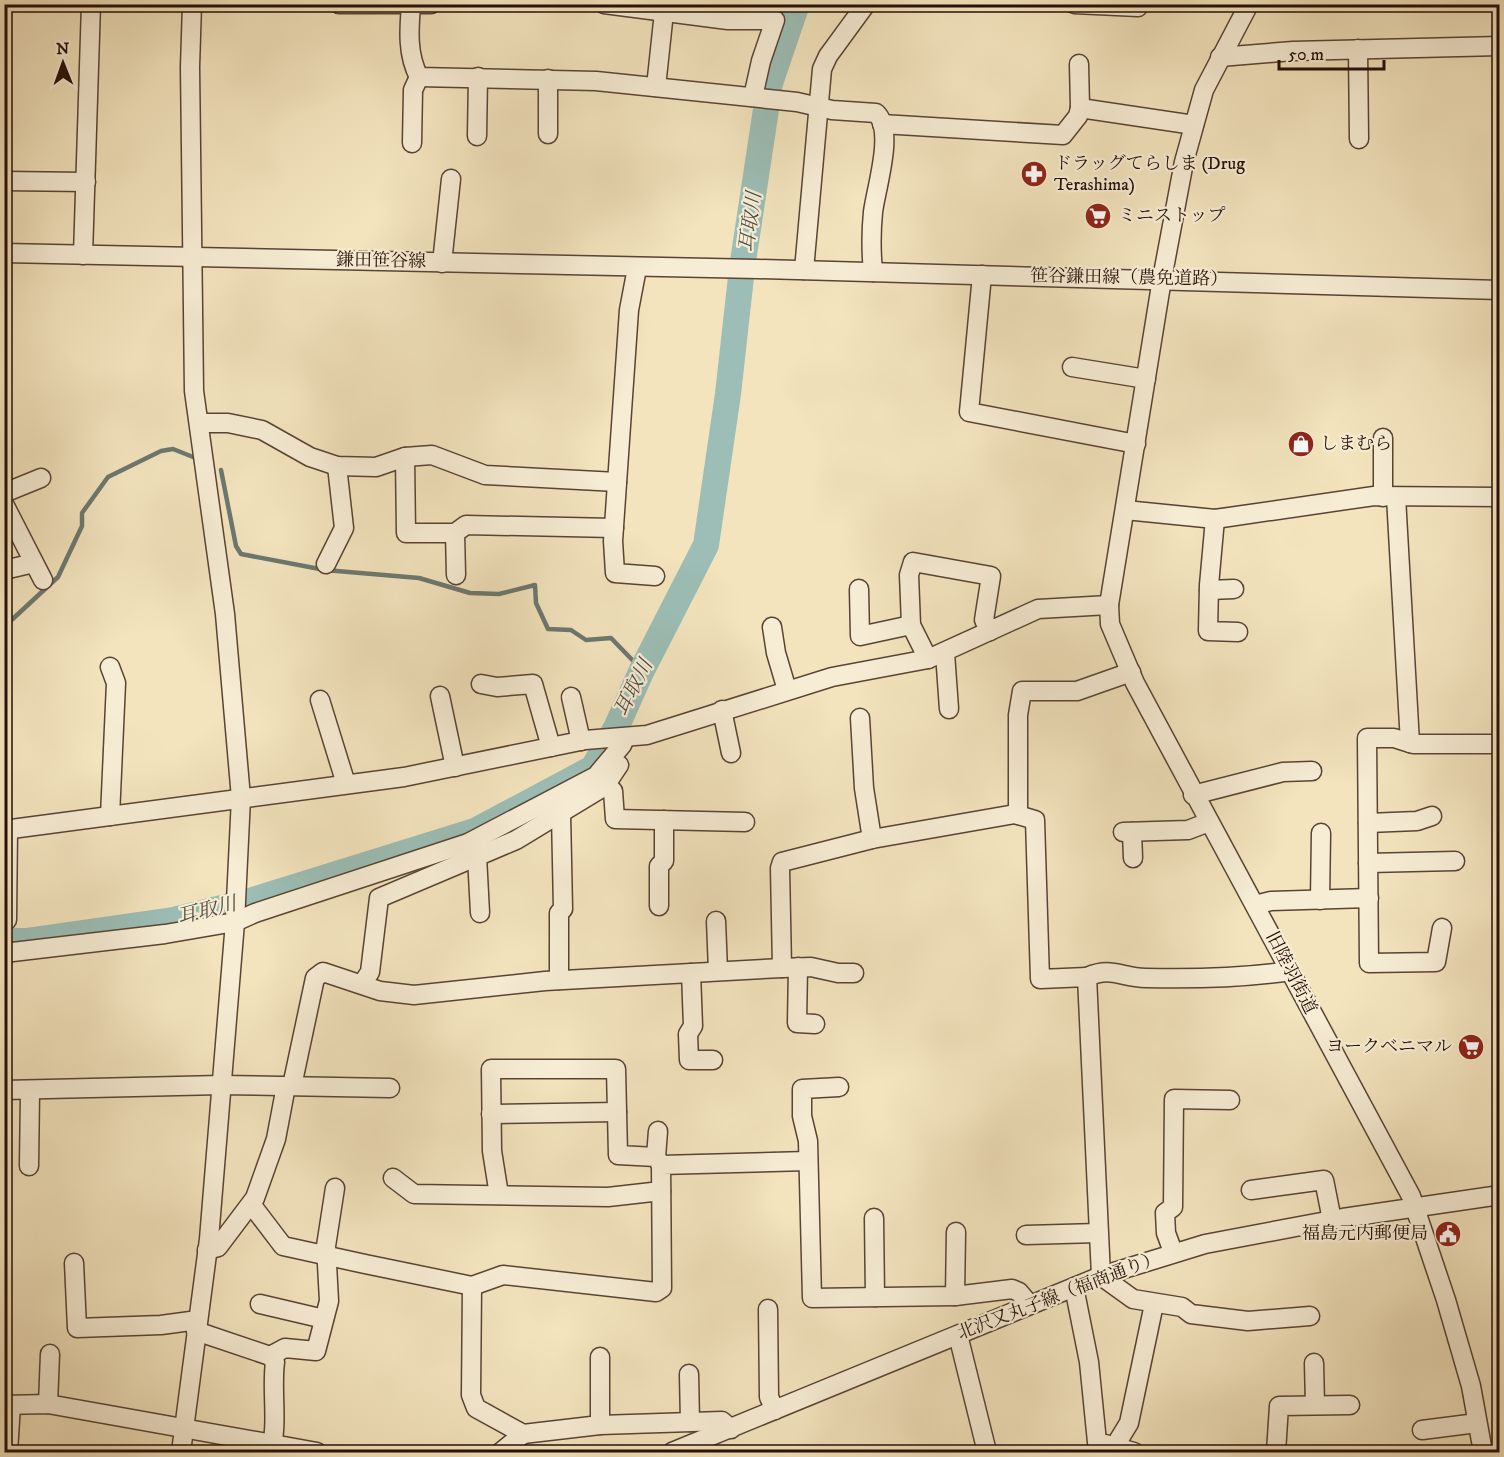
<svg xmlns="http://www.w3.org/2000/svg" width="1504" height="1457" font-family="'IM FELL DW Pica','Noto Serif JP',serif">
<style>
.lines{fill:none;stroke-linecap:round;stroke-linejoin:round}
.stream{stroke:#6c7870;stroke-width:4.5}
.river{stroke:#9cbeb6;stroke-width:26}
.minor-casing{stroke:#584434;stroke-width:21}
.minor{stroke:#f7edd5;stroke-width:18}
.labels{text-anchor:middle;dominant-baseline:central;stroke-width:4.5;stroke-linejoin:round;paint-order:stroke}
.poi-label{font-size:18px;fill:#250f06;stroke:#f7edd5;text-anchor:start}
.street-label{font-size:18px;fill:#250f06;stroke:#f7edd5}
.water-label{font-size:20px;font-style:italic;fill:#4f4c44;stroke:#f7edd5}
</style>
<rect width="100%" height="100%" fill="#f3e4be"/>
<filter id="stains"><feTurbulence type="fractalNoise" baseFrequency=".00333" numOctaves="4"/><feColorMatrix values="0 0 0 0 .2 0 0 0 0 .09 0 0 0 0 .02 0 0 0 .5 -.17"/></filter>
<radialGradient id="worn" r=".72"><stop offset=".6" stop-color="#630" stop-opacity="0"/><stop offset="1" stop-color="#630" stop-opacity=".3"/></radialGradient>
<g class="lines">
<!-- stream -->
<g class="stream">
<path d="M221 470 236 546 241 554 325 570 419 578 470 593 499 594 535 585 536 603 548 629 571 630 586 640 611 638 642 670"/>
<path d="M4 627 58 577 82 526V513L108 477 161 451 173 449 193 457"/>
</g>
<!-- river -->
<path class="river" d="M4 941H26L173 920 253 900 475 831 593 768 616 728 642 670 706 545 728 394 742 268 770 83 797 4"/>
<defs>
<g id="minor">
<path d="M339 4H431"/>
<path d="M604 4 728 20H775L761 61 753 97"/>
<path d="M1074 4 1138 7V4"/>
<path d="M1249 4 1204 90 1184 162 1162 279 1109 605 1110 624 1135 683 1411 1196 1446 1300 1471 1386 1483 1452"/>
<path d="M411 5C409 29 407 55 419 77L596 81 797 102 832 110 876 113C895 130 876 188 873 212 871 232 871 251 873 272"/>
<path d="M1358 49 1359 139"/>
<path d="M1220 57 1293 51 1500 46"/>
<path d="M1079 64 1080 108"/>
<path d="M656 87 664 12"/>
<path d="M882 124 1063 135 1078 116 1080 108 1194 125"/>
<path d="M548 134V79"/>
<path d="M477 136 478 77"/>
<path d="M412 143 413 90 419 77"/>
<path d="M4 181 86 182"/>
<path d="M4 253 758 269 1500 290"/>
<path d="M83 255 91 4"/>
<path d="M442 263 451 179"/>
<path d="M637 268 629 310 613 541 615 573 655 576"/>
<path d="M804 270 822 69 828 56 866 4"/>
<path d="M982 275 969 412 1136 444"/>
<path d="M1072 367 1146 379"/>
<path d="M200 423H228L262 430 310 457 337 466 376 467 405 457 432 455 485 475 617 482"/>
<path d="M1383 438V497"/>
<path d="M405 457 406 533H455L466 525 614 528"/>
<path d="M4 493 41 478"/>
<path d="M1396 497 1410 743"/>
<path d="M4 504 43 580"/>
<path d="M1125 510 1215 519 1374 496 1500 497"/>
<path d="M1215 519 1209 585 1208 631 1238 632"/>
<path d="M455 533 456 575"/>
<path d="M326 564 344 528 337 466"/>
<path d="M4 570 34 563"/>
<path d="M859 589 860 636 911 625"/>
<path d="M1209 590 1234 589"/>
<path d="M772 627 776 653 787 690"/>
<path d="M945 653 949 709"/>
<path d="M928 659 911 625 909 575 913 562 991 576 984 620 990 631"/>
<path d="M110 667 116 683 110 816"/>
<path d="M481 684 497 687 533 684 551 747"/>
<path d="M440 696 455 767"/>
<path d="M571 697 581 741"/>
<path d="M320 700 346 784"/>
<path d="M722 710 731 753"/>
<path d="M860 718 864 788 872 839"/>
<path d="M606 784 613 791 615 819 745 822"/>
<path d="M1193 795 1283 772 1312 771"/>
<path d="M1018 815V715L1022 691H1077L1131 672"/>
<path d="M1368 823 1417 821 1432 816"/>
<path d="M4 830 404 777 585 740 647 735 832 677 928 659 1038 609 1109 605"/>
<path d="M1123 832 1188 830 1209 822"/>
<path d="M1132 832 1133 858"/>
<path d="M477 856 480 913"/>
<path d="M1368 863 1455 861"/>
<path d="M1320 900 1321 833"/>
<path d="M1255 905 1271 901 1369 898"/>
<path d="M659 906V866L664 861V820"/>
<path d="M7 920 8 829"/>
<path d="M716 921 718 971"/>
<path d="M1442 928 1436 962 1369 963 1367 738H1394L1413 744H1500"/>
<path d="M4 953 165 934 235 922 255 913 468 843 596 776 622 745 625 738"/>
<path d="M798 967 797 1023 815 1024"/>
<path d="M782 968 780 868 782 862 872 839 1015 814 1035 820 1040 979 1087 977 1101 1276 1133 1299 1182 1307 1191 1314 1248 1321 1310 1316"/>
<path d="M691 973 693 1026 688 1034 689 1060H713"/>
<path d="M1087 977C1112 966 1121 978 1146 978 1193 979 1243 978 1290 971"/>
<path d="M559 980V913L563 909 561 814"/>
<path d="M362 984 370 972 379 898 516 840 605 786 619 765"/>
<path d="M292 1086 315 978 323 972 380 991 414 995 545 981 782 968 811 967 838 973H854"/>
<path d="M839 1087 802 1089V1116L808 1141 812 1298 955 1296 1012 1289 1019 1292 1030 1305"/>
<path d="M4 1090 221 1085 390 1088"/>
<path d="M491 1114 617 1112"/>
<path d="M656 1157 658 1131"/>
<path d="M29 1166 30 1092"/>
<path d="M393 1178 414 1194 608 1197 661 1191"/>
<path d="M1251 1190 1324 1180 1332 1220"/>
<path d="M499 1195 492 1151 491 1069H616L618 1155 656 1157 661 1165"/>
<path d="M251 1204 283 1246 365 1264 472 1286 503 1275 656 1292 662 1288 661 1165 808 1161"/>
<path d="M874 1218 875 1297"/>
<path d="M1026 1235 1098 1233"/>
<path d="M207 1250 218 1247 255 1198 276 1139 286 1086"/>
<path d="M1173 1252 1166 1233 1165 1213 1173 1207 1174 1099 1230 1100"/>
<path d="M74 1263 77 1328 161 1325 198 1320"/>
<path d="M472 1286 471 1395 476 1408 523 1434 600 1425 722 1421 731 1429"/>
<path d="M1074 1287 1089 1362 1098 1452"/>
<path d="M955 1296 956 1232"/>
<path d="M260 1304 324 1319"/>
<path d="M768 1309 769 1397 775 1410"/>
<path d="M196 1331 270 1356 275 1362C271 1392 279 1425 270 1452"/>
<path d="M958 1335 987 1452"/>
<path d="M270 1356 285 1348 316 1351 329 1301 326 1246 335 1188"/>
<path d="M1314 1363 1315 1405"/>
<path d="M689 1374 690 1422"/>
<path d="M48 1404 50 1354"/>
<path d="M4 1405 48 1404 317 1452"/>
<path d="M600 1425V1357"/>
<path d="M1422 1430 1477 1423"/>
<path d="M1105 1444 1134 1452"/>
<path d="M1115 1446 1129 1423 1154 1304"/>
<path d="M8 1452 11 1405"/>
<path d="M181 1452 209 1239 235 922 241 798 225 614 194 391 190 67 192 4"/>
<path d="M501 1452 523 1434"/>
<path d="M672 1452 1101 1276 1205 1244 1343 1218 1500 1195"/>
<path d="M1276 1452 1279 1406 1350 1405"/>
</g>
</defs>
<!-- minor casing -->
<use href="#minor" class="minor-casing"/>
<!-- minor -->
<use href="#minor" class="minor"/>
</g>
<!-- icons -->
<defs>
<symbol id="pharmacy-disc" viewBox="-11 -11 22 22"><circle r="9.5" fill="#8f2418" stroke="#f7edd5"/><path d="M-2-6h4v4h4v4h-4v4h-4v-4h-4v-4h4Z" fill="#fff"/></symbol>
<symbol id="supermarket-disc" viewBox="-11 -11 22 22"><circle r="9.5" fill="#8f2418" stroke="#f7edd5"/><path d="M-6-5.5h2.5l.6 2H6L4.5 2H-2.5L-4.4-4H-6ZM-1.5 3.2a1.3 1.3 0 1 0 .1 0ZM3 3.2a1.3 1.3 0 1 0 .1 0Z" fill="#fff"/></symbol>
<symbol id="shop-disc" viewBox="-11 -11 22 22"><circle r="9.5" fill="#8f2418" stroke="#f7edd5"/><path d="M-5-2.5h2.3a2.7 3.5 0 0 1 5.4 0H5L5.5 6h-11ZM-1.5-2.5h3a1.5 2.3 0 0 0-3 0Z" fill="#fff"/></symbol>
<symbol id="civic-disc" viewBox="-11 -11 22 22"><circle r="9.5" fill="#8f2418" stroke="#f7edd5"/><path d="M-.6-6.5H3V-4.5H.6V-3L4-1V1h2V6H-6V1h2V-1L-.6-3ZM-1.2 2.5V6h2.4V2.5Z" fill="#fff"/></symbol>
</defs>
<g fill-rule="evenodd">
<use href="#pharmacy-disc" x="1019" y="159" width="30" height="30"/>
<use href="#supermarket-disc" x="1083" y="201" width="30" height="30"/>
<use href="#shop-disc" x="1286" y="429" width="30" height="30"/>
<use href="#supermarket-disc" x="1456" y="1032" width="30" height="30"/>
<use href="#civic-disc" x="1433" y="1219" width="30" height="30"/>
</g>
<g class="labels">
<!-- poi labels -->
<g class="poi-label">
<text x="1054" y="164">ドラッグてらしま (Drug<tspan x="1054" dy="21">Terashima)</tspan></text>
<text x="1118" y="216">ミニストップ</text>
<text x="1320" y="444">しまむら</text>
<text x="1452" y="1047" text-anchor="end">ヨークベニマル</text>
<text x="1428" y="1234" text-anchor="end">福島元内郵便局</text>
</g>
<!-- street labels -->
<g class="street-label">
<text transform="translate(381 261) rotate(1)">鎌田笹谷線</text>
<text transform="translate(1129 278) rotate(1)">笹谷鎌田線（農免道路）</text>
<text transform="translate(1291 973) rotate(63)">旧陸羽街道</text>
<text transform="translate(1059 1296) rotate(-21)">北沢又丸子線（福商通り）</text>
</g>
<!-- water labels -->
<g class="water-label">
<text transform="translate(751 222) rotate(-82)">耳取川</text>
<text transform="translate(634 688) rotate(-63)">耳取川</text>
<text transform="translate(207 911) rotate(-14)">耳取川</text>
</g>
</g>
<!-- margin -->
<rect width="1504" height="1457" fill="none" stroke="#f3e4be" stroke-width="24"/>
<rect x="6" y="6" width="1492" height="1445" fill="none" stroke="#250f06" stroke-width="3"/>
<rect x="12" y="12" width="1480" height="1433" fill="none" stroke="#250f06" stroke-width="1.5"/>
<!-- north arrow -->
<g transform="translate(63 63) rotate(359)" stroke="#f7edd5" stroke-width="4.5" paint-order="stroke">
<path d="M0-4.5L10 22L0 15L-10 22Z" fill="#250f06"/>
<text y="-9" font-size="16" font-weight="bold" text-anchor="middle" fill="#250f06">N</text>
</g>
<!-- scale -->
<path d="M1279 60v9h105v-9" fill="none" stroke="#250f06" stroke-width="3"/>
<text x="1288" y="60" font-size="18" fill="#250f06" stroke="#f7edd5" stroke-width="4.5" paint-order="stroke">50 m</text>
<rect width="100%" height="100%" filter="url(#stains)"/>
<rect width="100%" height="100%" fill="url(#worn)"/>
</svg>
